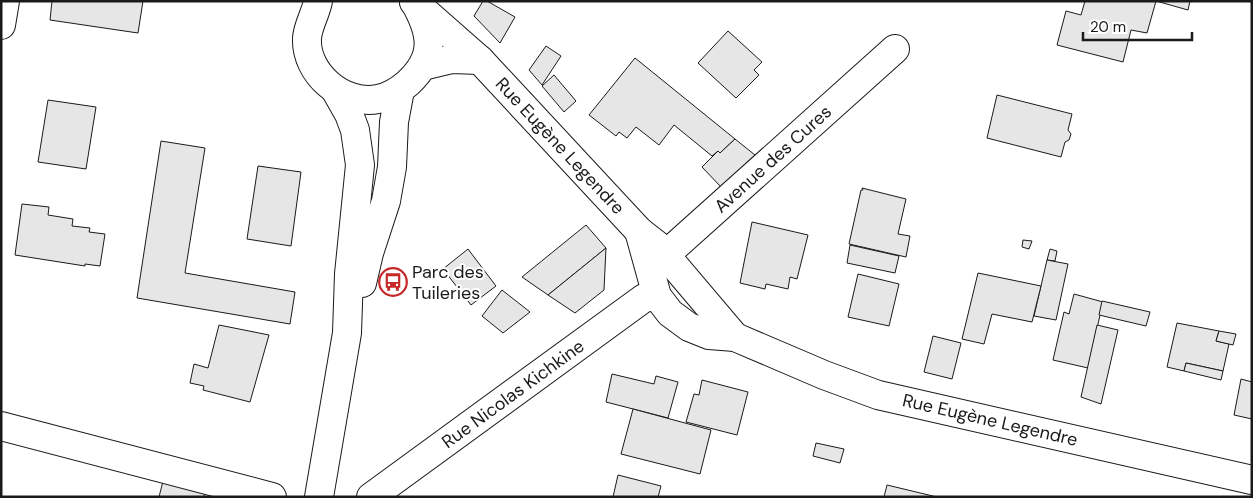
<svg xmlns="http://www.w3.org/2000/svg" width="1253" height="498" font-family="'DM Sans',sans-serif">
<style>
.building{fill:#e6e6e6;stroke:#1a1a1a}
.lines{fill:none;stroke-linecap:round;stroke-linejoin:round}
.minor-casing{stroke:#1a1a1a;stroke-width:30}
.secondary-casing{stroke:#1a1a1a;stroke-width:30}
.minor{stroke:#fff;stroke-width:28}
.secondary{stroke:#fff;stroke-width:28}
.labels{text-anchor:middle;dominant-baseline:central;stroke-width:4;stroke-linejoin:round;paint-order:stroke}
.street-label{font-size:18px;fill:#1a1a1a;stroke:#fff}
.poi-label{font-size:18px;fill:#1a1a1a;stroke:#fff;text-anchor:start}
</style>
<rect width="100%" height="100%" fill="#fff"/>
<!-- building -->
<g class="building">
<path d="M52 1H143L138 33 50 20Z"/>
<path d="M483 1H487L515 17 500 43 474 16Z"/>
<path d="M1085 1H1190L1188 10 1156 1 1147 33 1131 30 1123 62 1057 45 1066 11 1081 15Z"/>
<path d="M728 31 762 62 754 70 759 75 736 98 698 63Z"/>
<path d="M546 46 561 56 542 85 529 70Z"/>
<path d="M635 58 640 62 735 139 720 153 718 151 712 156 674 125 659 145 636 127 627 138 619 132 616 136 589 115Z"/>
<path d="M554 75 576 101 564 112 542 86Z"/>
<path d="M997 95 1072 114 1068 130 1071 134 1069 140 1065 142 1061 157 987 138Z"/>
<path d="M48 100 96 107 86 169 38 162Z"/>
<path d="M735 139 755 155 721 187 702 167 718 151 720 153Z"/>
<path d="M161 141 205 148 185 273 295 292 290 324 137 298Z"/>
<path d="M258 166 301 172 291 246 247 239Z"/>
<path d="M862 188 906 199 898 234 910 236 906 257 849 244 861 190H863Z"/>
<path d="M22 204 49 207 48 215 73 219 72 226 90 228 89 232 105 234 100 266 85 264V266L15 255Z"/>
<path d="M752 222 808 235 797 279 790 277 788 289 766 284 765 289 740 283Z"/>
<path d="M586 225 606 248 548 295 522 277Z"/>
<path d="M1023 240 1032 241 1029 249 1022 247Z"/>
<path d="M850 245 899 256 895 273 847 263Z"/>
<path d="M606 248 604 290 575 313 548 295Z"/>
<path d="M468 249 496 286 471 305 443 269Z"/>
<path d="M1050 249 1057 251 1055 261 1047 260Z"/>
<path d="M1047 260 1068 264 1056 320 1034 316Z"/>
<path d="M978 273 1041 286 1032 322 992 314 984 344 962 339Z"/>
<path d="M858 274 899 284 889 326 848 317Z"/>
<path d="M502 290 530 312 503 333 482 316Z"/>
<path d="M1074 294 1103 302 1088 368 1053 360 1064 312 1069 314Z"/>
<path d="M1102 301 1150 312 1146 326 1099 315Z"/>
<path d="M1177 323 1219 331 1216 341 1229 344 1223 371 1186 363 1184 371 1167 367Z"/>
<path d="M219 325 269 335 250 402 203 390 204 386 190 383 194 364 208 368Z"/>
<path d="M1097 325 1118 330 1101 404 1081 397Z"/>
<path d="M1219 331 1236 334 1233 345 1216 341Z"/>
<path d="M933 336 961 343 952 379 924 372Z"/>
<path d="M1186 363 1223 371 1221 380 1184 371Z"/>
<path d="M612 374 654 384 656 376 678 382 668 418 606 402Z"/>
<path d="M1241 379 1252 382V419L1234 415Z"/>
<path d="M702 380 748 392 737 435 686 422 694 394 699 395Z"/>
<path d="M633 409 711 430 700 474 621 454Z"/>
<path d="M816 443 844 449 840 463 813 456Z"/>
<path d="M618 475 661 486 658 497H613Z"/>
<path d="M163 481 205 491 204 497H159Z"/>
<path d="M887 485 937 497H884Z"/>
</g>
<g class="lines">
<defs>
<g id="minor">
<path d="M414 2 480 60 639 231 657 245 735 337"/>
<path d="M1 25 5 1"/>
<path d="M423 66 452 59 480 60"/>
<path d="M639 231 657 296 670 313 689 327 709 335 735 337 824 375 878 395 1252 480"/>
<path d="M652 267 895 49"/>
<path d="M1 426 272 497"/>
<path d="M371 497 644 298 657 296"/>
</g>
<g id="secondary">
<path d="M318 1C316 13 308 25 307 38 305 73 343 106 378 99 389 97 400 90 408 83 437 56 432 33 414 1"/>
<path d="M362 283 369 253 386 201 392 167 394 122 400 90"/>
<path d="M319 497 347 333 349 274 360 165 355 130 349 114 336 91"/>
</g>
</defs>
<!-- minor casing -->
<use href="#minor" class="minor-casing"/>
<!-- secondary casing -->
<use href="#secondary" class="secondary-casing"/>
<!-- minor -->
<use href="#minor" class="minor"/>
<!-- secondary -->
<use href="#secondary" class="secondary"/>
</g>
<!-- icons -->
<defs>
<symbol id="bus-ring" viewBox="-11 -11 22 22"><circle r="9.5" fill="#fff" stroke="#c62828" stroke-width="1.5"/><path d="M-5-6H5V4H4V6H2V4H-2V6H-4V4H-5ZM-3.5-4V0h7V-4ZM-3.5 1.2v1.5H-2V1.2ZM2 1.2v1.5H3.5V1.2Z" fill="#c62828"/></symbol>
</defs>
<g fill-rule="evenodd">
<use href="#bus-ring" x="377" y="266" width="32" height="32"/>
</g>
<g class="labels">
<!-- street labels -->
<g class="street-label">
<text transform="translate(560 146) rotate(47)">Rue Eugène Legendre</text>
<text transform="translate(773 159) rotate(-42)">Avenue des Cures</text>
<text transform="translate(513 394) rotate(-36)">Rue Nicolas Kichkine</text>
<text transform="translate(990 420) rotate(13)">Rue Eugène Legendre</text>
</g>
<!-- poi labels -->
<g class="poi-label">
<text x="412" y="272">Parc des<tspan x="412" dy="21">Tuileries</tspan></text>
</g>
</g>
<!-- border -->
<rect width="1253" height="498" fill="none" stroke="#1a1a1a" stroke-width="5"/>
<!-- scale -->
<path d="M1083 32v8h109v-8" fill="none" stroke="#1a1a1a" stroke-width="2.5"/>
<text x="1090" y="32" font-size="15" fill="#1a1a1a" stroke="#ffffff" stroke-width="4" paint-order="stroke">20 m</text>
</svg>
